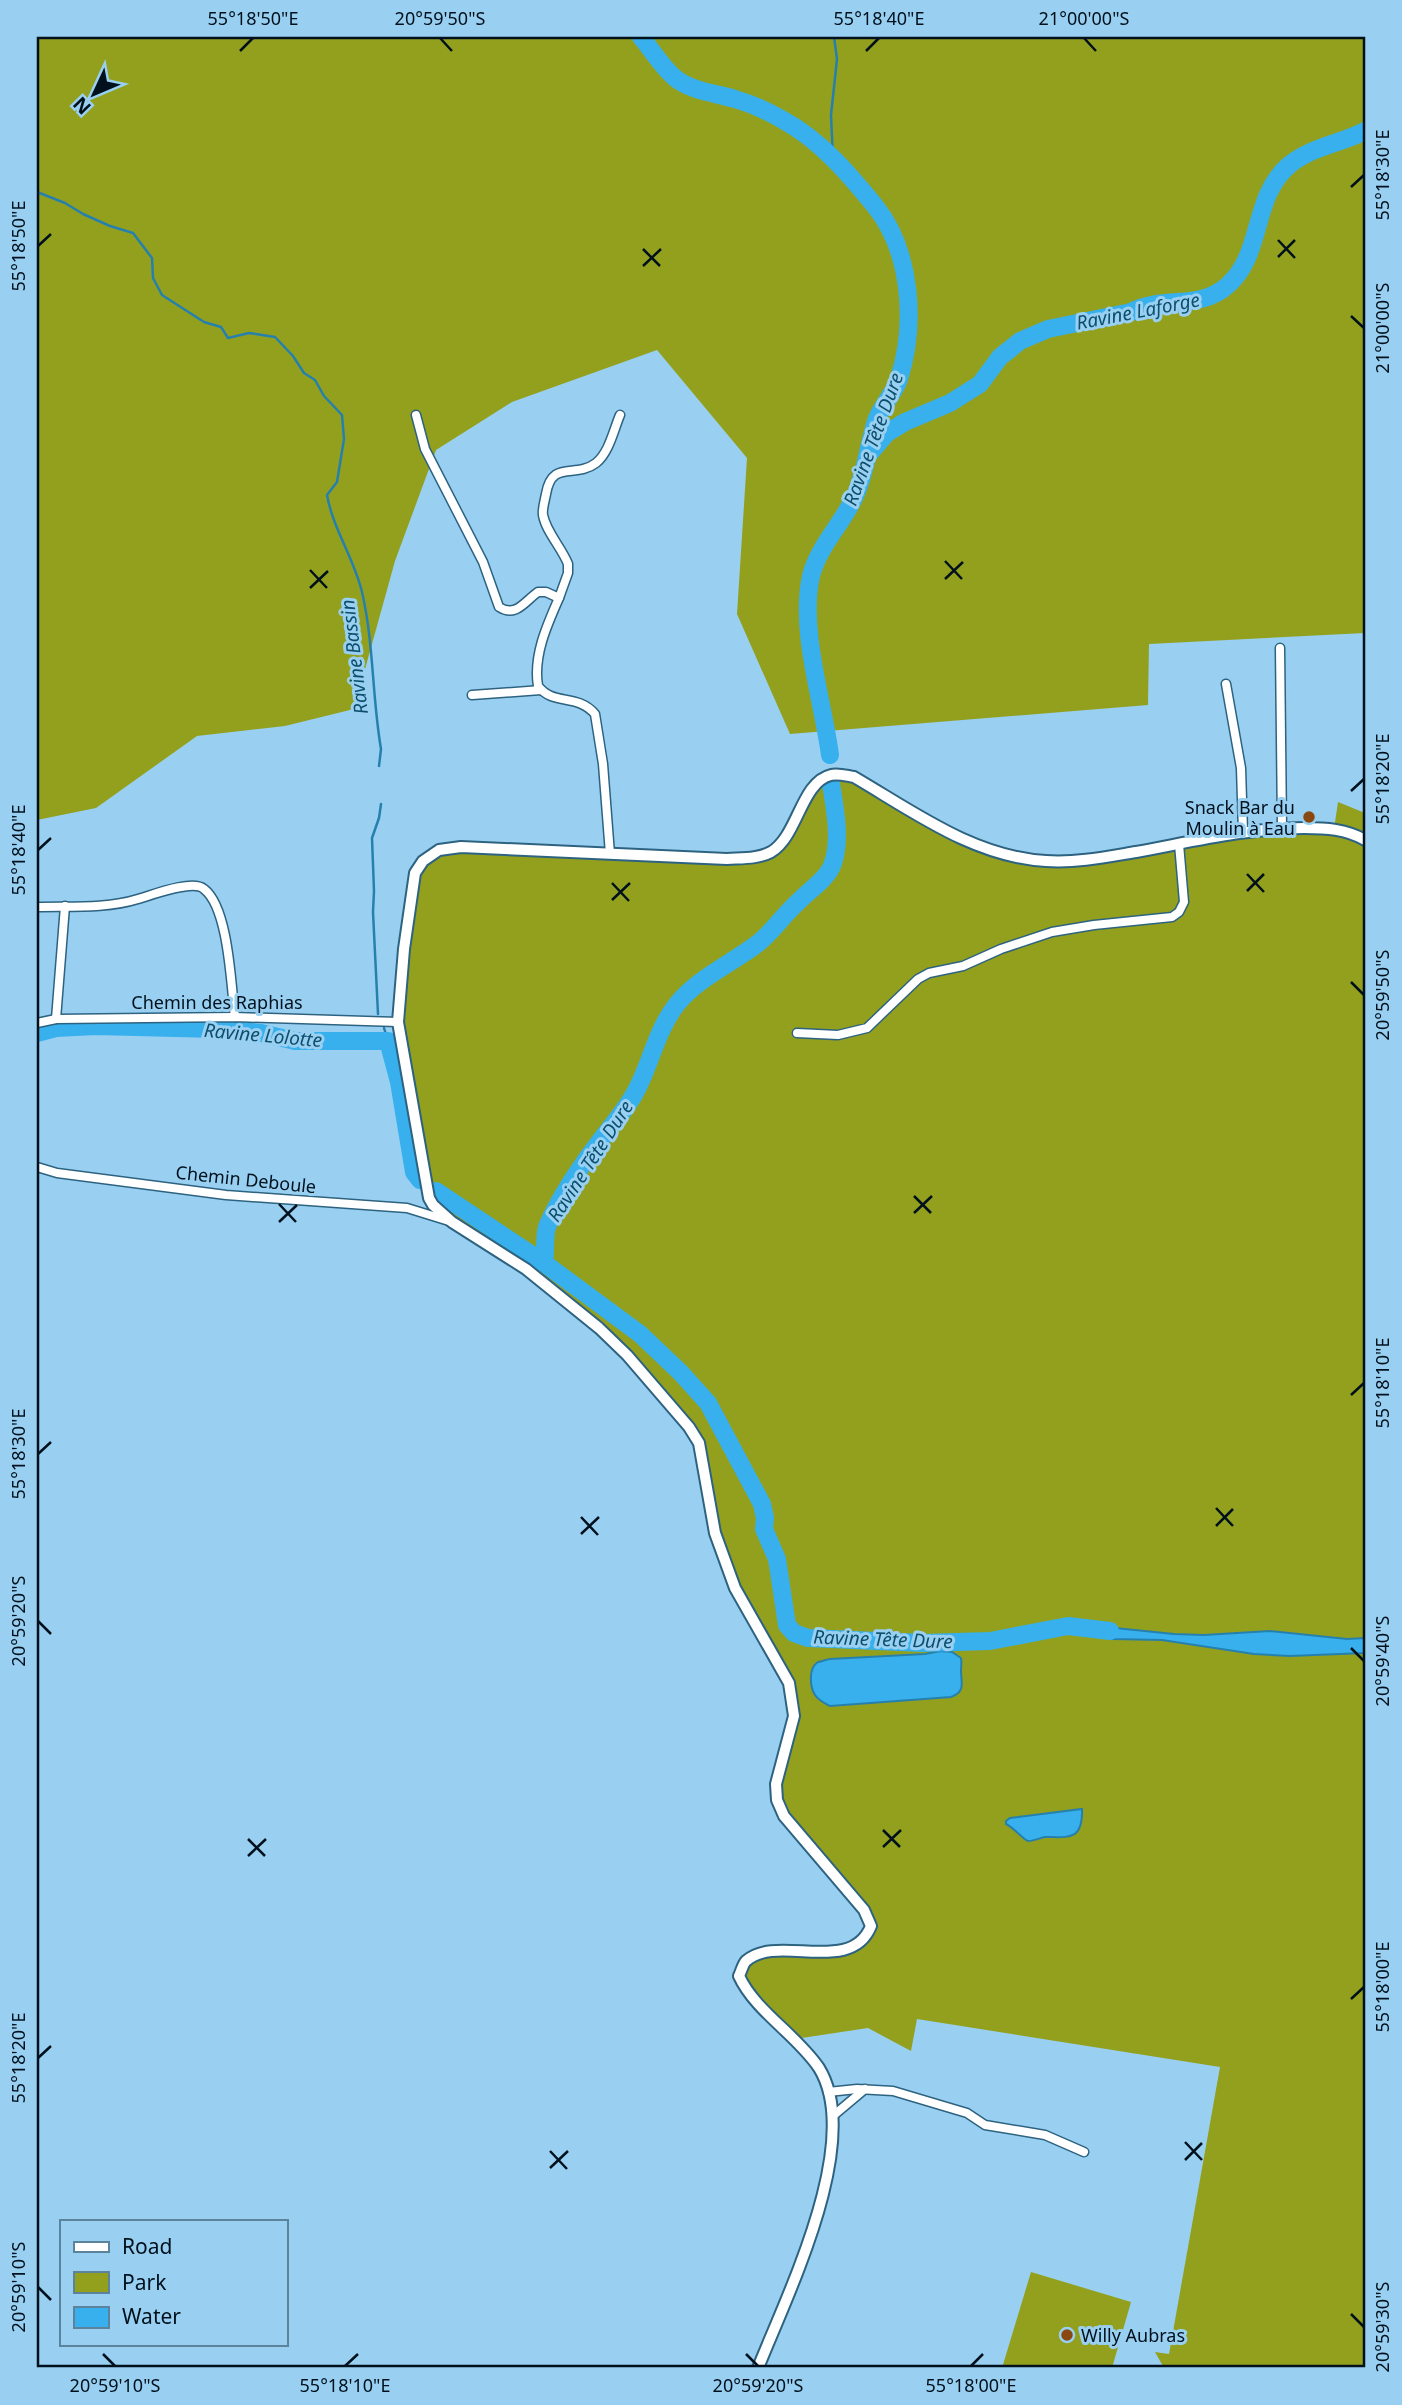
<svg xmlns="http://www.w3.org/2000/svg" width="1402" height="2405" font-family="'Noto Sans',sans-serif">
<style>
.green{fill:#93a01e}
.water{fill:#37b0ed;stroke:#2680ae;stroke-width:2}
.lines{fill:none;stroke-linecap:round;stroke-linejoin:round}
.stream{stroke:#2680ae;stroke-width:2.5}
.river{stroke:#37b0ed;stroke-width:18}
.minor-casing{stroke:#2d6380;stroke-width:11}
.tertiary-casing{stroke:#2d6380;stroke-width:14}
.minor{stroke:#fff;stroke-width:8}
.tertiary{stroke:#fff;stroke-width:10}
.ticks{fill:none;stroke:#00101c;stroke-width:2.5}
.poi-dot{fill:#88480f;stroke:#99d0f2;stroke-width:2.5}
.labels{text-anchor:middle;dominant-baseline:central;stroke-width:6;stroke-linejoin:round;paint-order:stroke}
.poi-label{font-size:18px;fill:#00101c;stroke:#99d0f2;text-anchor:end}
.street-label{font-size:18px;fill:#00101c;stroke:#99d0f2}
.water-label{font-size:19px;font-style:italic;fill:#0c4e6c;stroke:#99d0f2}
.neatline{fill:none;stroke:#00101c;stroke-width:2.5}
.ticks-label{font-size:18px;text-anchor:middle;fill:#00101c}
</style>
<rect width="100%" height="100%" fill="#99d0f2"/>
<!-- green -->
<g class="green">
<path d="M37 37H1365V633L1149 644 1148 705 790 734 737 614 747 458 657 350 512 402 436 450 395 561 354 709 285 726 197 736 96 808 37 820Z"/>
<path d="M854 777 950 835 1045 861 1243 832 1334 829 1338 802 1365 813V2368H1164L1155 2352 1169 2354 1220 2067 917 2019 911 2051 868 2028 795 2039 739 1976 746 1962 764 1952 844 1948 870 1926 777 1800 794 1716 789 1683 735 1588 715 1533 699 1443 616 1344 433 1205 398 1022 415 873 439 850 727 859 773 851 823 779Z"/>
<path d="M1031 2272 1131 2302 1112 2368H1002Z"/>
</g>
<!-- water -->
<g class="water">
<path d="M1096 1624 1115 1628 1174 1634 1204 1635 1270 1631 1347 1639 1365 1638V1653L1290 1656 1254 1654 1162 1640 1112 1639 1102 1637 1089 1627Z"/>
<path d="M941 1651 952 1652 961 1658C962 1662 961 1666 961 1671 961 1682 966 1692 951 1697L830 1706C825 1703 819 1701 815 1695 810 1687 808 1668 818 1662 819 1662 829 1659 830 1659L925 1654Z"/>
<path d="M1082 1809C1083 1841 1069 1837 1045 1837 1040 1838 1034 1841 1028 1841 1025 1841 1013 1827 1006 1824V1821L1010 1818Z"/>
</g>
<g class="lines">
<!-- stream -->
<g class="stream">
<path d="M833 159 831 115 837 59 834 37"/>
<path d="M37 192 65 203 83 214 110 226 133 233 152 258 153 278 162 295 204 322 221 327 228 338 249 333 275 337 293 356 304 373 315 380 324 396 342 415 344 439 337 482 327 495C333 529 354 558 362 592 374 644 372 697 381 749L379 766"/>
<path d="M378 1014 373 912 374 891 372 838 379 818 381 804"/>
<path d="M384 1028 388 1041"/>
</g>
<!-- river -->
<g class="river">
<path d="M641 37C652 50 661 66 675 78 691 91 715 93 735 99 752 104 768 111 783 120 820 140 849 174 875 206 912 252 916 325 899 379 894 394 881 406 876 421 868 446 866 473 854 498 842 524 818 547 811 576 799 630 823 701 830 755"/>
<path d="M870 453 887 433 905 422 950 403 980 384 1000 357 1020 341 1048 329 1131 312C1162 295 1200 311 1228 285 1263 254 1252 199 1287 167 1309 147 1340 144 1365 131"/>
<path d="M37 1033 56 1028 96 1026 216 1029 261 1033 295 1041H388L399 1082 414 1172 420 1180"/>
<path d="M436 1191 544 1263 640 1334 681 1373 708 1403 762 1504 765 1518 764 1529 777 1559 787 1625 794 1633 808 1638 923 1643 990 1641 1068 1626 1110 1631"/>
<path d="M544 1263C546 1252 544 1236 547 1227 558 1199 584 1161 603 1137 616 1120 630 1105 639 1085 652 1058 658 1028 677 1004 698 978 732 963 757 944 773 932 783 915 798 902 809 890 828 879 833 863 841 839 835 809 831 784"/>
</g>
<defs>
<g id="minor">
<path d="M416 415 425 449 483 562 499 607C516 618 525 601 538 592H546L559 598C547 625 533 656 538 686 553 706 577 693 595 714L603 764 610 854"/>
<path d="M559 598 568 573V564C562 548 546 532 543 515 542 509 545 500 546 494 552 459 575 479 596 463 609 453 614 429 620 415"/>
<path d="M1280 648 1282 828"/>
<path d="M1226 684 1241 768 1243 832"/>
<path d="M472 695 541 690"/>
<path d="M37 907C69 906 106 909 138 899 152 895 193 879 204 889 229 908 231 987 235 1017"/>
<path d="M56 1019 65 906"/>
<path d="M37 1023 56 1019 235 1017 398 1022"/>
<path d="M797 1033 838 1035 867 1028 918 979 929 973 963 966 1001 949 1052 932 1094 925 1172 917 1179 912 1184 902 1179 844"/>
<path d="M37 1167 57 1173 226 1195 407 1208 449 1221"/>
<path d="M828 2092 857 2089 893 2091 967 2113 985 2125 1045 2135 1084 2152"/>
<path d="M834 2115 865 2089"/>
</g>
<path id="tertiary" d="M758 2368C787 2295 864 2141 819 2068 797 2035 755 2011 739 1976 741 1972 743 1964 746 1961 777 1933 851 1976 871 1926L864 1910 784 1816 777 1800 776 1784 794 1716 789 1683 735 1588 715 1533 699 1443 689 1427 627 1355 599 1328 526 1269 452 1222 433 1205 429 1198 398 1022 404 949 415 873 423 861 439 850 461 847 727 859C742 858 758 859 771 852 798 836 801 782 831 775 838 773 847 776 854 777 914 812 974 857 1046 861 1077 863 1106 857 1136 852 1191 842 1247 828 1304 828 1326 828 1346 829 1365 840"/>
</defs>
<!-- minor casing -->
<use href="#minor" class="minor-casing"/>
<!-- tertiary casing -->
<use href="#tertiary" class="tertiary-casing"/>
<!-- minor -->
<use href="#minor" class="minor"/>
<!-- tertiary -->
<use href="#tertiary" class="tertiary"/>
</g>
<!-- ticks -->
<path class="ticks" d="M440 38 452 51M1084 38 1096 51M240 51 253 38M866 51 879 38M1351 187 1364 175M1278 240 1295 258M38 246 51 234M643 249 660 266M1278 257 1295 240M643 266 661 249M1351 316 1364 328M945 561 962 579M310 570 327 588M945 579 963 562M310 588 328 571M1351 791 1364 779M38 850 51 838M1247 874 1264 892M612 883 629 901M1247 891 1264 874M612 900 630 883M1351 982 1364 995M914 1196 931 1213M279 1204 296 1222M914 1213 932 1196M279 1222 297 1205M1351 1395 1364 1383M38 1454 51 1442M1216 1508 1233 1526M581 1517 598 1535M1216 1526 1233 1509M581 1534 599 1517M38 1621 51 1634M1351 1648 1364 1661M883 1830 900 1847M248 1839 265 1856M883 1847 901 1830M248 1856 266 1839M1351 1999 1364 1987M38 2058 51 2046M1185 2142 1202 2160M550 2151 567 2169M1185 2160 1202 2143M550 2168 568 2151M38 2287 51 2300M1351 2314 1364 2327M103 2354 115 2366M746 2354 758 2366M345 2366 358 2354M971 2366 983 2354"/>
<!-- markers -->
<g class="poi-dot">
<circle cx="1309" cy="817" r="7"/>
<circle cx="1067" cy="2335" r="7"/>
</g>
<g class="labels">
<!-- poi labels -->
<g class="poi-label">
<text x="1295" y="807">Snack Bar du<tspan x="1295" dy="21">Moulin à Eau</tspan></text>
<text x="1081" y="2335" text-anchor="start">Willy Aubras</text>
</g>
<!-- street labels -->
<g class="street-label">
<text x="217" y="1002">Chemin des Raphias</text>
<text transform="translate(246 1179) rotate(6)">Chemin Deboule</text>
</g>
<!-- water labels -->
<g class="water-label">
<text transform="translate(1138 311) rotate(-11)">Ravine Laforge</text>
<text transform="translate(873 439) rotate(-70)">Ravine Tête Dure</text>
<text transform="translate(354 657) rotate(-97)">Ravine Bassin</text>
<text transform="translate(263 1035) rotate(5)">Ravine Lolotte</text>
<text transform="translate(590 1161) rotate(-57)">Ravine Tête Dure</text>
<text transform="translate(883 1639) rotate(2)">Ravine Tête Dure</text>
</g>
</g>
<!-- border -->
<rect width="1402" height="2405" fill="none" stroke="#99d0f2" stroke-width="77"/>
<!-- legend -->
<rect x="60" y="2220" width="228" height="126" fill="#99d0f2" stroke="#5c839c" stroke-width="2"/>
<rect x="74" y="2242" width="35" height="10" fill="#ffffff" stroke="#5c839c" stroke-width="2"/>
<text x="122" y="2254" font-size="21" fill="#00101c">Road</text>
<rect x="74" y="2272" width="35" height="21" fill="#93a01e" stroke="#5c839c" stroke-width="2"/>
<text x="122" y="2290" font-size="21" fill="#00101c">Park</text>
<rect x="74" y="2307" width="35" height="21" fill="#37b0ed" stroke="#5c839c" stroke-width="2"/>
<text x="122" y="2324" font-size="21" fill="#00101c">Water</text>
<!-- north arrow -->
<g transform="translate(94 94) rotate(226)" stroke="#99d0f2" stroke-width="5" paint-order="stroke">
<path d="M0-5L12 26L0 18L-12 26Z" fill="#00101c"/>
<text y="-10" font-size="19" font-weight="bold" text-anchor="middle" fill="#00101c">N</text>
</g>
<rect x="38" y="38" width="1326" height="2328" class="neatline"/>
<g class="ticks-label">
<text x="253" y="25">55°18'50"E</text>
<text x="440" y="25">20°59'50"S</text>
<text x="879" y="25">55°18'40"E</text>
<text x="1084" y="25">21°00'00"S</text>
<text transform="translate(1383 175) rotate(-90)" y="6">55°18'30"E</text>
<text transform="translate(19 246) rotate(-90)" y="6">55°18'50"E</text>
<text transform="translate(1383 328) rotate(-90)" y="6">21°00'00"S</text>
<text transform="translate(1383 779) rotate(-90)" y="6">55°18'20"E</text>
<text transform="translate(19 850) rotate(-90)" y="6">55°18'40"E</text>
<text transform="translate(1383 995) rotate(-90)" y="6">20°59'50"S</text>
<text transform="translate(1383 1383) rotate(-90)" y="6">55°18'10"E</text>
<text transform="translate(19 1454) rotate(-90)" y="6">55°18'30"E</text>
<text transform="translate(19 1621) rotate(-90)" y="6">20°59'20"S</text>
<text transform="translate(1383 1661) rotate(-90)" y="6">20°59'40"S</text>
<text transform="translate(1383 1987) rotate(-90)" y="6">55°18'00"E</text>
<text transform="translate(19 2058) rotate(-90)" y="6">55°18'20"E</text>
<text transform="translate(19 2287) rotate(-90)" y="6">20°59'10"S</text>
<text transform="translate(1383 2327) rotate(-90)" y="6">20°59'30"S</text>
<text x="115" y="2392">20°59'10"S</text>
<text x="345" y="2392">55°18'10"E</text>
<text x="758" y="2392">20°59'20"S</text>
<text x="971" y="2392">55°18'00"E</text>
</g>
</svg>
